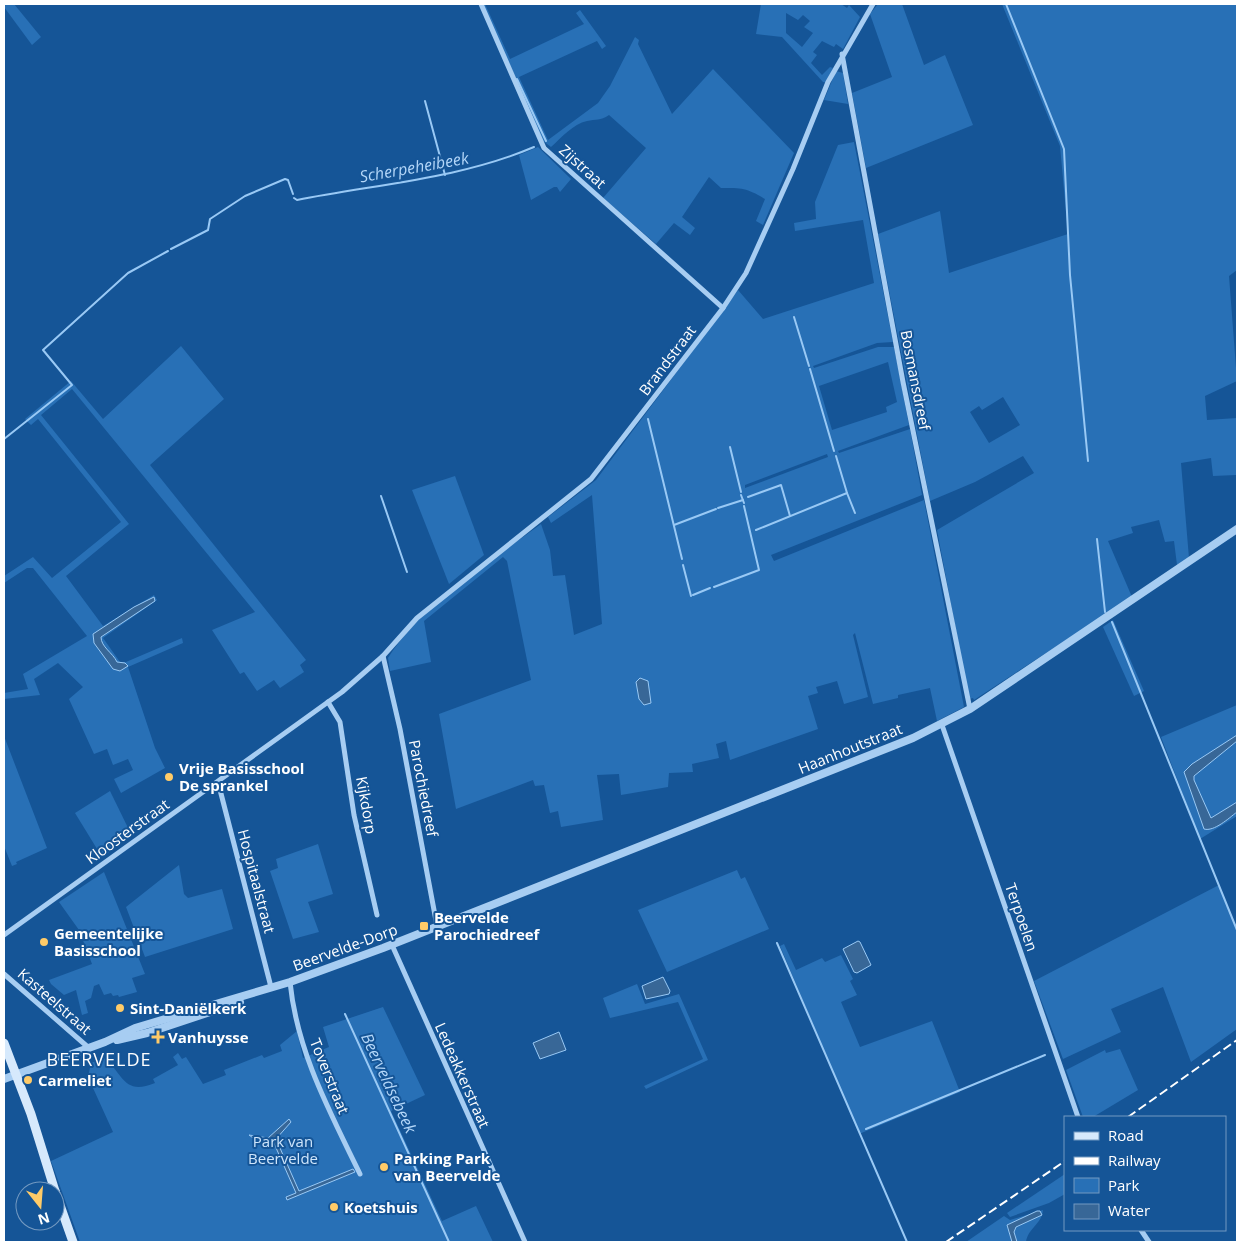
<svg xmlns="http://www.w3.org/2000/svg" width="1241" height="1246" font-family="'Open Sans',sans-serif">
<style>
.green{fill:#2870b6;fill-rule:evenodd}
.water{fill:#386797;stroke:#99c9f5}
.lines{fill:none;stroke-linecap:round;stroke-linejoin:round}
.stream{stroke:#99c9f5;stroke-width:2}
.minor{stroke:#a7cdf2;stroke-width:5}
.tertiary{stroke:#a7cdf2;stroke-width:8}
.secondary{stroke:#d6e9fc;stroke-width:9}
.rail{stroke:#fff;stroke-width:2;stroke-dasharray:9 4;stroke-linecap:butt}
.poi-dot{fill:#ffcb68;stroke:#155597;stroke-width:2}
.labels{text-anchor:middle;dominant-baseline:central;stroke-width:4;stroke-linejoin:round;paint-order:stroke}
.street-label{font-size:15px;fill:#fff;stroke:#155597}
.poi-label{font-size:15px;font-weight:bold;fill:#fff;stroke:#155597;text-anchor:start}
.park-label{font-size:15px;fill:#cfe6fc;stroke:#155597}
.water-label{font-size:16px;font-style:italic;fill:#b4d7f9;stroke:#155597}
.quarter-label{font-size:18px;letter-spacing:1px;fill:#fff;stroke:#155597}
</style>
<rect width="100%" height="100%" fill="#155597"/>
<!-- green -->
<g class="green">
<path d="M4 4H14L41 37 32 45 4 7Z"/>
<path d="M483 4H485L510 59 584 24 576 13 580 10 606 46 602 49 597 41 519 77 548 140 598 103 610 86 635 37 639 40 638 44 672 114 713 69 794 153 763 225 756 221 765 199C747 188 742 188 721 188L709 177 682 217 695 228 690 235 674 223 656 244 603 198 646 148 609 115C600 121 596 119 587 121 573 124 561 138 551 147L543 141Z"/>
<path d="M761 4H841L847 8 849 5 860 17 843 49 836 44 834 47 822 41 813 52 817 55 811 63 822 75 830 67 833 68 826 83 823 82 782 37 756 34ZM786 13 798 20 803 15 810 21 804 27 813 33 802 47 786 33Z"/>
<path d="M878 4H902L924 65 945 55 973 125 866 168 852 93 892 77 870 14Z"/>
<path d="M1002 4H1237V270L1229 276 1237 381 1205 396 1207 420 1237 418V487L1236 475 1213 476 1211 458 1181 463 1189 558 1177 565 1174 541 1165 542 1159 520 1131 527 1133 533 1108 541 1132 597 974 700 973 698 969 699 937 530 1034 473 1023 456 975 482 930 501 878 234 940 211 949 273 1068 234 1060 146ZM1003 397 1020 425 989 443 970 412 979 406 982 410Z"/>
<path d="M836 71 843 73 848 104 824 100Z"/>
<path d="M854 142 893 342 877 343 813 366 814 368 878 347H894L909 425 838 451 839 453 910 429 922 495 771 555 774 561 924 500 964 707 937 721 930 688 898 695V698L873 704 855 633 853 635 868 697 844 704 837 681 816 687 818 693 808 696 818 729 730 760 726 741 716 744 719 758 692 764 693 772 669 773 668 787 621 795 619 774 597 775 603 820 561 827 558 811 550 813 544 785 535 786 533 780 456 809 439 714 531 680 507 561 503 557 424 621 431 662 390 671 388 658C423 603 489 562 541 524L550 550 553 576 565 575 574 635 602 624 592 495 551 523 548 517 596 480 738 290 763 319 874 283 863 220 795 231 794 223 816 219 815 202 838 145ZM888 362 897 402 886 407 887 412 832 430 819 386ZM827 454 828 457 745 488V485Z"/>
<path d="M538 147 571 179 560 192 557 187H554L531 200 519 155Z"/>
<path d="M181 346 224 399 150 465 306 660 300 665 304 672 280 688 274 680 257 691 244 672 240 674 212 630 255 612 72 389 41 415 129 524 66 576 103 626 154 595 157 600 103 638 120 662H126L182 638 183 643 128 667 155 748 165 768 121 793 114 779 133 770 128 759 113 765 107 749 94 754 69 699 83 687 58 663 34 679 40 695 4 699V693L28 689 23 674 87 636 33 568H27L4 583V576L33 557 52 578 121 522 38 419 31 425 25 419 71 381 103 419Z"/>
<path d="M455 476 484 555 449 584 412 490Z"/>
<path d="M1113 620 1144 691 1134 696 1103 627Z"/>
<path d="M1237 705V816L1200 839 1161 737Z"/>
<path d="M4 736 47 848 16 862 17 864 12 866 4 846Z"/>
<path d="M110 791 132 836 102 857 75 813Z"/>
<path d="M318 844 333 894 308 902 319 932 293 939 270 871 278 868 276 859Z"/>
<path d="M179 865 184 894 188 898 222 889 233 929 145 957 126 907Z"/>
<path d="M737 870 741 879 745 877 769 929 667 972 638 910Z"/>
<path d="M104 872 145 974 132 978 137 992 119 997 118 995 113 996 111 993 104 995 99 984 94 986 91 998 85 1001 88 1013 82 1015 76 990 64 995 51 984 49 980 92 964 79 930 59 902Z"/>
<path d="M1219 885 1237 931V1029L1191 1062 1163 987 1111 1009 1121 1032 1063 1059 1034 981Z"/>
<path d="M784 944 796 970 822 958 825 962 841 955 853 979 850 981 857 995 841 1002 860 1047 932 1021 960 1092 859 1134 780 946Z"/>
<path d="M637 984 645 1004 679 994 708 1060 646 1089 644 1086 703 1059 678 1002 610 1018 603 998Z"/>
<path d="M383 1007 425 1095 391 1111 442 1221 476 1206 493 1242H80L51 1161 113 1132 88 1077 91 1063 104 1058C124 1074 123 1096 155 1083L153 1079 178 1065 173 1057 178 1053 182 1059 186 1057 203 1084 226 1075 224 1070 262 1055 264 1058 282 1051 280 1045 297 1031 303 1058 329 1047 323 1027Z"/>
<path d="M1120 1049 1138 1090 1093 1117H1083L1066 1070 1105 1050 1106 1053Z"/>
<path d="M1065 1174V1194L1049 1203 1010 1217 1007 1213Z"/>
<path d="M1043 1210C1042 1224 1028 1228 1026 1242H966L1004 1216 1010 1220Z"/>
</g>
<!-- water -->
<g class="water">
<path d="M154 597 155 601 101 637C101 647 113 653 117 662L125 663 128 666 120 671 113 669 94 643 93 634 134 607Z"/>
<path d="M640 678 648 681 651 703 644 705 639 699 636 682Z"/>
<path d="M1237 735V741L1194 776V780L1211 818 1237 802V812C1229 818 1214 832 1204 829L1184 772 1192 764Z"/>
<path d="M858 941 860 942 871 965 857 973 854 972 843 949Z"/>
<path d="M663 977 670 991 669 994 646 999 642 986Z"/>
<path d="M559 1032 566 1050 540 1059 533 1043Z"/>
<path d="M289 1119 291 1122 276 1139 299 1191 353 1169 355 1172 287 1200 286 1197 296 1193 273 1141 264 1146 249 1135 268 1138Z"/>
<path d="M1037 1211H1040L1042 1215 1016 1227 1014 1232 1017 1242H1012L1007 1225Z"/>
</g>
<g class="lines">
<!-- stream -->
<g class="stream">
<path d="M1006 4 1064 149 1070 275 1088 461"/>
<path d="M517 79 546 141"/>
<path d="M425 101 445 175"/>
<path d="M294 198 297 200C377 184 459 179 534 147"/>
<path d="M171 249 208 230 210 219 245 196 285 179 288 180 293 194"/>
<path d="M794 317 809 366"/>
<path d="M810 369 834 451"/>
<path d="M648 419 682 559"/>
<path d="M4 439 72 385 43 350 128 273 168 251"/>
<path d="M730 447 741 492"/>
<path d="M836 456 847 493"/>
<path d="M741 495 744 503"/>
<path d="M381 496 407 572"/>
<path d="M748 497 781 485 790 516"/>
<path d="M718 508 743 500"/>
<path d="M674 525 716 509"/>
<path d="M756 530 847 493 855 513"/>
<path d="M1097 539 1105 612"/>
<path d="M683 565 691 596"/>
<path d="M714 587 759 570 744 506"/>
<path d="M693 595 710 588"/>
<path d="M1112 622 1237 930"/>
<path d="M777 943 907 1242"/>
<path d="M345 1014 449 1242"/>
<path d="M866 1129 1045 1055"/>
</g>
<!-- minor -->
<g class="minor">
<path d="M481 4 544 148 723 308"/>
<path d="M842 54 903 382 970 709"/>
<path d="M383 656 400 729 437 926"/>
<path d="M328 702 340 722 354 815 377 915"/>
<path d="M942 725 1078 1117"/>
<path d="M218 782 271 987"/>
<path d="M4 935 342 692 383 656 417 618 591 479 723 308 746 273 793 169 828 82 873 4"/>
<path d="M392 945 525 1242"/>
<path d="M4 974 89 1048"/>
<path d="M290 982C297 1052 330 1112 360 1174"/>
<path d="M1141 1230 1149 1242"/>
</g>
<!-- tertiary -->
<g class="tertiary">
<path d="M117 1040 147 1033 240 1002"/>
<path d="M4 1079 105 1042 135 1028 290 982 383 948 913 738 970 709 1237 529"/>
</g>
<!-- secondary -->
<g class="secondary">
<path d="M4 1043 31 1114 55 1191"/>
<path d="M55 1191 73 1242"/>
</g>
<!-- rail -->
<g class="rail">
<path d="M1128 1117 1237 1040"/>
<path d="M946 1242 1065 1161"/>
</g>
</g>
<!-- markers -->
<g class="poi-dot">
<circle cx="169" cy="777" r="5"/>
<rect x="419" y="921" width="10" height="10" rx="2.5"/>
<circle cx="44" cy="942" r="5"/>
<circle cx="120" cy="1008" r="5"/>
<path d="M155.5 1029.5h5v5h5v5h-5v5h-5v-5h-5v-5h5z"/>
<circle cx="28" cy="1080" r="5"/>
<circle cx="384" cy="1167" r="5"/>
<circle cx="334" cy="1207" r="5"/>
</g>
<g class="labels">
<!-- street labels -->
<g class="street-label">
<text transform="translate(583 166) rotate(42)">Zijstraat</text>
<text transform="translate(667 360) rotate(-53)">Brandstraat</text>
<text transform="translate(916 380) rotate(79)">Bosmansdreef</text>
<text transform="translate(850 748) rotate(-22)">Haanhoutstraat</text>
<text transform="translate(424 788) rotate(79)">Parochiedreef</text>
<text transform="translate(367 805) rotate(80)">Kijkdorp</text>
<text transform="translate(127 831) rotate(-36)">Kloosterstraat</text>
<text transform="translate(257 881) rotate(75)">Hospitaalstraat</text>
<text transform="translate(1022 917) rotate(71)">Terpoelen</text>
<text transform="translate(345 947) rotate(-20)">Beervelde-Dorp</text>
<text transform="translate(55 1001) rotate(41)">Kasteelstraat</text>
<text transform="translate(463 1075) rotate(66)">Ledeakkerstraat</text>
<text transform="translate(330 1076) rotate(68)">Toverstraat</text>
</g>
<!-- poi labels -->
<g class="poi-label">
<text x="179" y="768">Vrije Basisschool<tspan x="179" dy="17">De sprankel</tspan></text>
<text x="434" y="917">Beervelde<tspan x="434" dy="17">Parochiedreef</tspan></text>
<text x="54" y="933">Gemeentelijke<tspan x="54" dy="17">Basisschool</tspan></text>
<text x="130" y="1008">Sint-Daniëlkerk</text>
<text x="168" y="1037">Vanhuysse</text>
<text x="38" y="1080">Carmeliet</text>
<text x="394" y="1158">Parking Park<tspan x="394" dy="17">van Beervelde</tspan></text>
<text x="344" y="1207">Koetshuis</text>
</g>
<!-- park labels -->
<g class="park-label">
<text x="283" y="1141">Park van<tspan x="283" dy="17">Beervelde</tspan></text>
</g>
<!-- water labels -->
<g class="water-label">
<text transform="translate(414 167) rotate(-10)">Scherpeheibeek</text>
<text transform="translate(389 1083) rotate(65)">Beerveldsebeek</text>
</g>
<!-- quarter labels -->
<g class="quarter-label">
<text x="99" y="1059">BEERVELDE</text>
</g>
</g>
<!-- border -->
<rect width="1241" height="1246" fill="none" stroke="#ffffff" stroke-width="10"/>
<!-- legend -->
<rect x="1064" y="1116" width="162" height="115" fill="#155597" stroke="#7399c1"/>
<rect x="1074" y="1132" width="25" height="8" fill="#d6e9fc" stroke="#7399c1"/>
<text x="1108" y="1141" font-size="15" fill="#ffffff">Road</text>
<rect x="1074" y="1157" width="25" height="8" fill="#ffffff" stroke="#7399c1"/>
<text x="1108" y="1166" font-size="15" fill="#ffffff">Railway</text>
<rect x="1074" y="1178" width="25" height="15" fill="#2870b6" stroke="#7399c1"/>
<text x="1108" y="1191" font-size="15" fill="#ffffff">Park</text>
<rect x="1074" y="1204" width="25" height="15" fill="#386797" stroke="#7399c1"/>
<text x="1108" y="1216" font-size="15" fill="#ffffff">Water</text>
<!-- north arrow -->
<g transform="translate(40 1206) rotate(163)"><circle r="24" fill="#155597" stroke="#7399c1"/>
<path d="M0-4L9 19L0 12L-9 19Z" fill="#ffcb68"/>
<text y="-8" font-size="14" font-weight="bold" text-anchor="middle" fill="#ffffff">N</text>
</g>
</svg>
